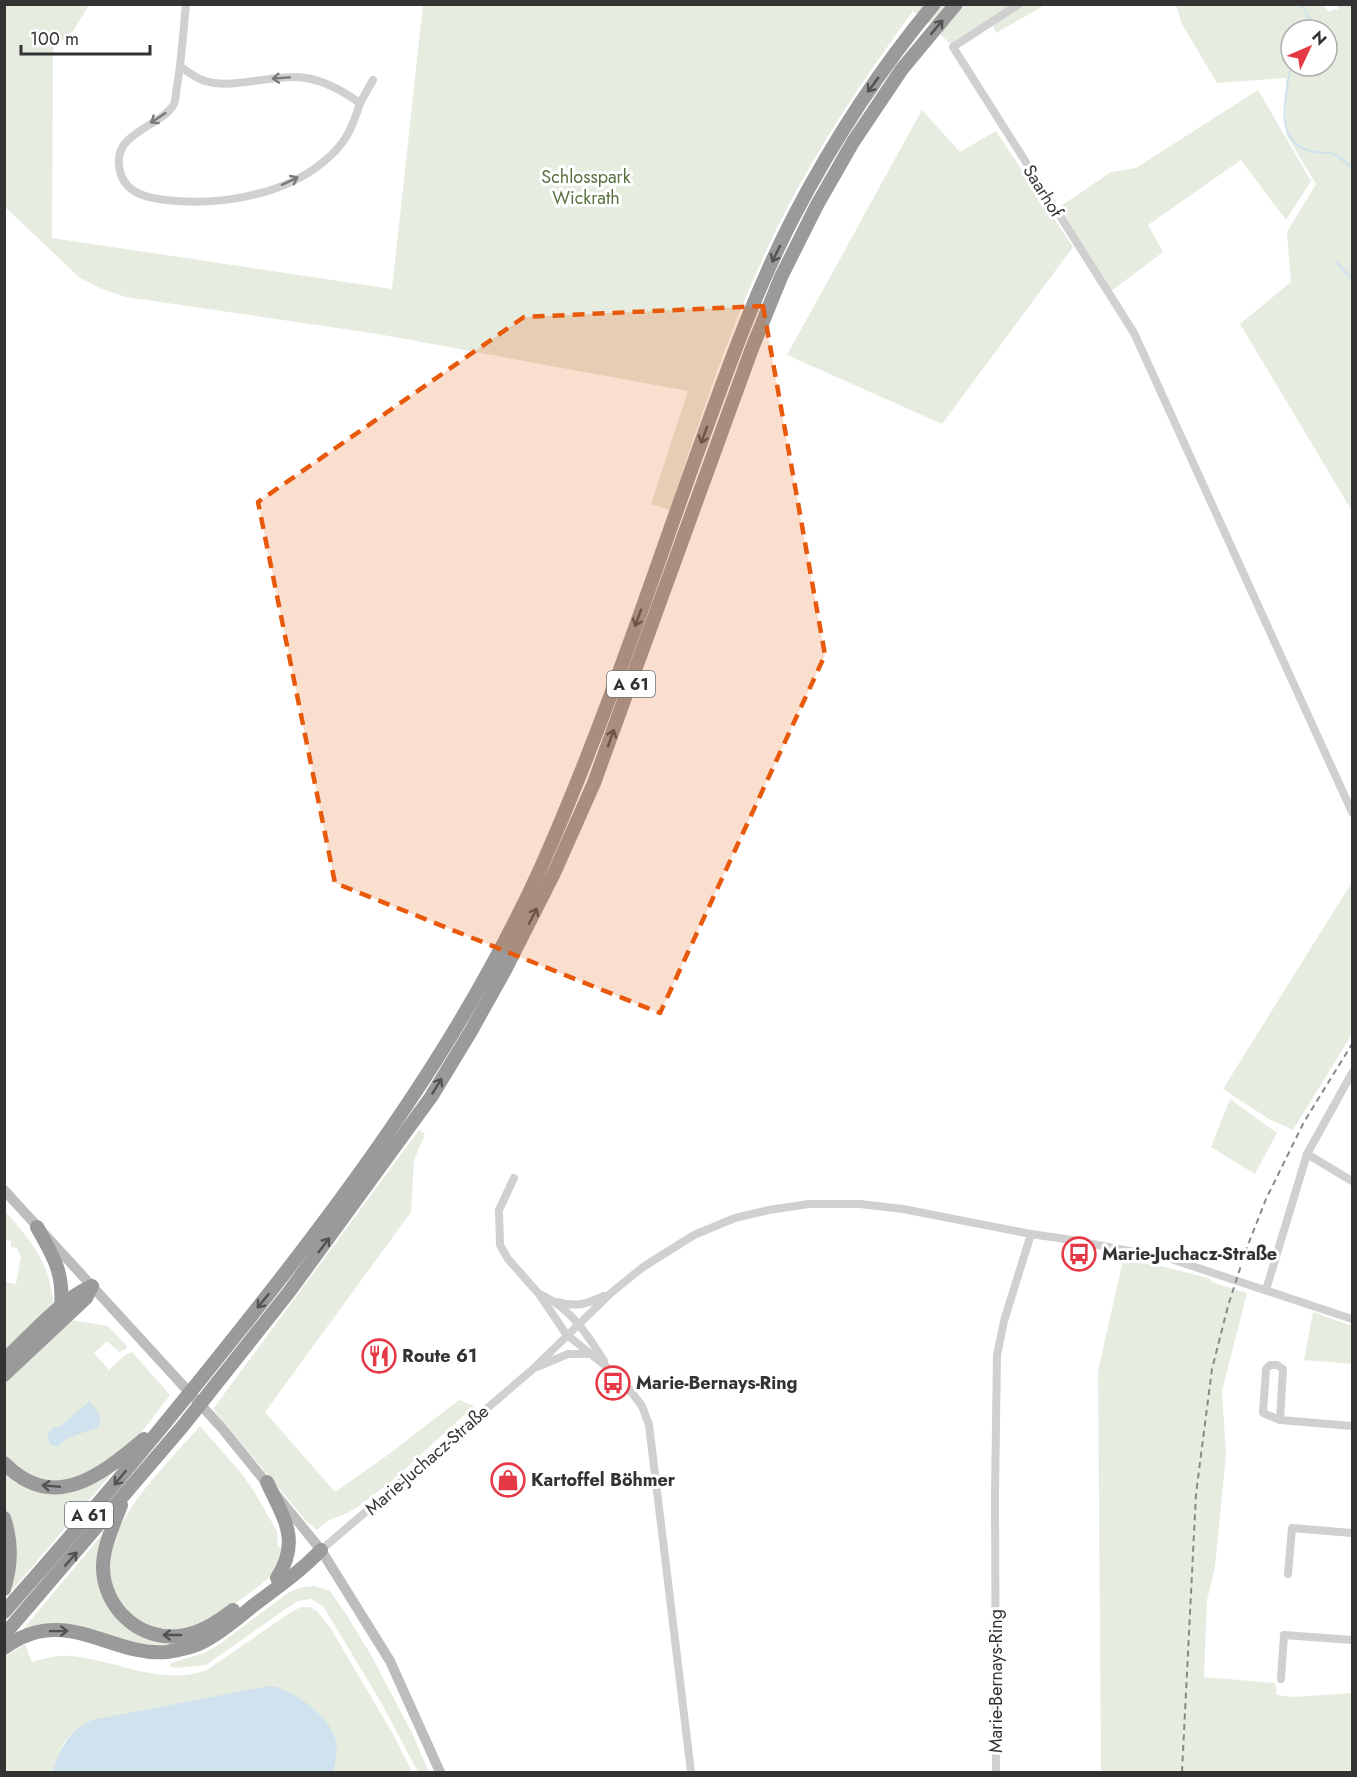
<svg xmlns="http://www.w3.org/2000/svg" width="1357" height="1777" font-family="Jost,sans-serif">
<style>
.green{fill:#e6ecdf;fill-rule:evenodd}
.water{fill:#cfe2ee}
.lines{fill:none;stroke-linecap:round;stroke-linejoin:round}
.stream{stroke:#cfe2ee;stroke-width:2}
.minor{stroke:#d0d0d0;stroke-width:8}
.secondary{stroke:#bdbdbd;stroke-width:10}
.motorway{stroke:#9a9a9a;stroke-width:14}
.rail{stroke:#888;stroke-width:2;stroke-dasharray:6 4.5;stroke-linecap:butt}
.oneway{stroke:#525252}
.oneway2{stroke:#7a7a7a}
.marked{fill:#e8590c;fill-opacity:0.2;stroke:#e8590c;stroke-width:4.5;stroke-dasharray:12 8;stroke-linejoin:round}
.labels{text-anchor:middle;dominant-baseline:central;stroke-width:6;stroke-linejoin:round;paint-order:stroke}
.shield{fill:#fff;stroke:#707070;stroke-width:1.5}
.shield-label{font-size:16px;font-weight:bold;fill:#333}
.park-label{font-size:18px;fill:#56703f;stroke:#fff}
.street-label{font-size:18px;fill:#333;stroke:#fff}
.poi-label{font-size:18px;font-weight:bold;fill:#333;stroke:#fff;text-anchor:start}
</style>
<rect width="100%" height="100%" fill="#fff"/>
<!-- green -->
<g class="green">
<path d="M1323 4 1328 12 1334 9 1339 10 1337 5H1352V511L1240 324 1291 282 1287 232 1316 184 1286 134V78L1217 83 1182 24 1176 5ZM1291 30H1327V66H1291Z"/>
<path d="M5 5H89L73 31 53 49 52 238 392 289 423 5H1045L996 33 992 23 953 47 925 19 913 11C866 75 822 141 785 212 737 306 703 409 670 510L651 504 688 391 378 334 126 297 102 289 80 278 5 207Z"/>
<path d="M1258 90 1311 181 1286 220 1241 160 1148 225 1163 252 1110 292 1058 208 1111 172 1136 168Z"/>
<path d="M922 110 960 152 996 131 1073 247 942 424 787 355Z"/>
<path d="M1352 882V1034L1293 1130 1269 1119 1223 1089Z"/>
<path d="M1230 1099 1277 1133 1255 1174 1211 1147Z"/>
<path d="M419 1130 425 1134 414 1160 411 1212 265 1412 335 1492 385 1457 459 1400 474 1406 395 1478 358 1507 345 1514 329 1520 317 1530 308 1523 213 1409Z"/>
<path d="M4 1210C25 1234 47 1258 51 1290 52 1297 55 1301 52 1308L5 1352V1282L16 1284 21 1257 17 1248 11 1247V1241L5 1240Z"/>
<path d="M1123 1260 1165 1267 1208 1278 1214 1283 1247 1293 1222 1391 1226 1454 1215 1567 1207 1600 1204 1677 1275 1683 1277 1695 1294 1697 1352 1693V1772H1101L1098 1371Z"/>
<path d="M1313 1312 1352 1326V1364L1304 1360Z"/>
<path d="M70 1320 108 1326 127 1346 126 1349 119 1352 107 1341 94 1353 109 1370 125 1355 132 1352 170 1395 142 1432 113 1459 87 1475 69 1481H46L31 1477 13 1465 5 1453 4 1383 10 1376Z"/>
<path d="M200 1426 242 1474 252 1488 277 1531 278 1547 286 1549C283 1555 281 1565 277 1570 263 1586 206 1625 185 1630 162 1635 125 1619 115 1597 108 1580 107 1561 113 1543 130 1498 169 1462 200 1426Z"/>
<path d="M4 1467 39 1489 113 1472 7 1596Z"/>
<path d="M106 1530 98 1567 129 1626 211 1635 158 1650 77 1629 20 1633Z"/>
<path d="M314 1586 330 1591 346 1614 371 1655 412 1733 429 1772H418L382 1704 323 1606 311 1599 298 1601 284 1610 206 1665 175 1668 169 1666 171 1663 204 1653 220 1644 289 1592 302 1587Z"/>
<path d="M301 1607H310L317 1611 331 1629 394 1736 412 1772H333C340 1743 336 1733 316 1711L84 1724 64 1742 53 1772H5V1657L25 1644 32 1662C44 1659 56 1655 69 1656 115 1659 160 1687 207 1670L291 1612Z"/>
</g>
<!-- water -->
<g class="water">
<path d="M90 1401 100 1416 99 1427 68 1438 57 1447 50 1444 47 1434 54 1427H59Z"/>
<path d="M269 1686C290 1687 327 1715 334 1735 339 1747 336 1761 333 1772H53C59 1749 69 1731 92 1720Z"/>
</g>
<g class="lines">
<!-- stream -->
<g class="stream">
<path d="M1301 4 1317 30"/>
<path d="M1291 66C1286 94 1272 142 1311 151 1318 153 1327 152 1334 154 1340 157 1347 164 1352 168"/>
<path d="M1336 262 1352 279"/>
</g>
<!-- minor -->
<g class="minor">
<path d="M1019 4 953 47 1134 333 1352 812"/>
<path d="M181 67C188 72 197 79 205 81 233 90 275 73 306 78 326 81 343 91 360 103 352 129 345 145 322 163 282 196 216 206 166 200 148 198 128 194 121 175 107 132 160 129 174 104 176 99 176 92 177 86 182 59 183 32 186 4"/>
<path d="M360 103 373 80"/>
<path d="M1307 1154 1352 1181"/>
<path d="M514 1178 499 1210 500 1245 508 1259 539 1294 566 1334 608 1368 629 1389 642 1406 649 1425 691 1772"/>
<path d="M1266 1290 1307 1154 1352 1073"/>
<path d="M542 1295C571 1309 587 1334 604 1361"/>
<path d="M556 1302C577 1307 584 1305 604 1296"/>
<path d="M537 1367 568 1354H590"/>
<path d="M1280 1420 1283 1369 1277 1365H1270L1266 1369 1263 1413 1280 1420 1352 1426"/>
<path d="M321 1550 533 1369 611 1293 643 1267 694 1235 735 1218 769 1210 809 1204H860L903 1209 1031 1234 1072 1240 1171 1259 1352 1319"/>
<path d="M1288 1574 1292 1528 1352 1533"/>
<path d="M1281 1679 1284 1635 1352 1640"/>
<path d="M996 1772 995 1493 997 1355 1004 1321 1031 1234"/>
</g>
<!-- secondary -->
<path class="secondary" d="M4 1190 221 1427 321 1550 390 1661 440 1772"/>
<!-- motorway -->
<g class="motorway">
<path d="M37 1227C53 1256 64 1272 61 1307"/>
<path d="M4 1360C27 1339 62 1299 90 1287"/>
<path d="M4 1375 86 1298 92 1286"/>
<path d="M4 1463C54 1514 101 1475 144 1439"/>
<path d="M267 1482C284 1519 301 1540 277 1578"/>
<path d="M121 1505C114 1524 103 1546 103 1567 103 1607 139 1641 179 1636 200 1634 217 1622 233 1610"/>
<path d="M4 1518C12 1542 12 1564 4 1589"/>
<path d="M4 1612C86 1520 164 1426 240 1330 355 1186 466 1034 542 865 602 730 648 590 698 451 727 371 755 291 794 216 833 141 880 69 934 4"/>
<path d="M4 1635 182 1427 289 1292 431 1097 471 1031 505 970 555 871 594 783 751 351 781 277 817 205 853 142 902 69 956 4"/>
<path d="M4 1648C65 1603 110 1657 167 1652 179 1650 192 1648 203 1642 221 1633 238 1618 254 1605 278 1587 301 1571 321 1550"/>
</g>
<!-- rail -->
<path class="rail" d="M1182 1772 1196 1494 1212 1369 1228 1306 1246 1250 1266 1199 1304 1122 1352 1044"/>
</g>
<!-- one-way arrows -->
<defs><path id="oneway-shaft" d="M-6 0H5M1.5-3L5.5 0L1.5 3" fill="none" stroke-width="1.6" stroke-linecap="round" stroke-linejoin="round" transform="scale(1.5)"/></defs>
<g class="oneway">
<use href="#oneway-shaft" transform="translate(937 27) rotate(-50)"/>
<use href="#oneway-shaft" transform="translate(873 85) rotate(126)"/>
<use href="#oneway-shaft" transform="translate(776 254) rotate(116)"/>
<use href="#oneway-shaft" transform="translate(704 435) rotate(110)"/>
<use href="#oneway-shaft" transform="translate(638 618) rotate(110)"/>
<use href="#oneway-shaft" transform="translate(611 738) rotate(-70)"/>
<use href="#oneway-shaft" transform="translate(533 916) rotate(-63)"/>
<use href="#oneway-shaft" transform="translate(437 1086) rotate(-59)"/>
<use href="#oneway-shaft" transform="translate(324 1245) rotate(-53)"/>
<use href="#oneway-shaft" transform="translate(263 1301) rotate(129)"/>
<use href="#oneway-shaft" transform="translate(120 1478) rotate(129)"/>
<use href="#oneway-shaft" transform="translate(51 1486) rotate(-175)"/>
<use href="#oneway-shaft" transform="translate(71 1559) rotate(-49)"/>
<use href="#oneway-shaft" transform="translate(59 1631) rotate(-1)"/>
<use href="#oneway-shaft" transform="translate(172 1635) rotate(180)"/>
</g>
<g class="oneway2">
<use href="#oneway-shaft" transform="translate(281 78) rotate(176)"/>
<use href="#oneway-shaft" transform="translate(158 118) rotate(146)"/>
<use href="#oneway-shaft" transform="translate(290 181) rotate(-25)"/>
</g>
<!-- marked area -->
<path class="marked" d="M763 306 825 655 660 1013 335 883 258 502 524 317Z"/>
<!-- icons -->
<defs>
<symbol id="bus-ring" viewBox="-11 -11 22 22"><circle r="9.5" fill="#fff" stroke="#e63946" stroke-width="1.5"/><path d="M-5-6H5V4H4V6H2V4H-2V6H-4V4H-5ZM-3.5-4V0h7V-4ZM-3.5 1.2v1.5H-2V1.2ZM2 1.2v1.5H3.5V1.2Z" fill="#e63946"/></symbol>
<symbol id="restaurant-ring" viewBox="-11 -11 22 22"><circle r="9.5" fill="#fff" stroke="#e63946" stroke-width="1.5"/><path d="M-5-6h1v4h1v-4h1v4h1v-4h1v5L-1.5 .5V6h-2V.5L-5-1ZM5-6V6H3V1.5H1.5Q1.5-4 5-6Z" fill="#e63946"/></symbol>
<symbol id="shop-ring" viewBox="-11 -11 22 22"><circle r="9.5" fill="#fff" stroke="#e63946" stroke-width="1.5"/><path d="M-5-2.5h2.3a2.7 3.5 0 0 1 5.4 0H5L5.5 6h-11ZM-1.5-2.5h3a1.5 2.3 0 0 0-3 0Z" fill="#e63946"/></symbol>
</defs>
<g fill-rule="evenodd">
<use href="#bus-ring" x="1060" y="1235" width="38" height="38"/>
<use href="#restaurant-ring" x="360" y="1337" width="38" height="38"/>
<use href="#bus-ring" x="594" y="1364" width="38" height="38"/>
<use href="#shop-ring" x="489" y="1461" width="38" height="38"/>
</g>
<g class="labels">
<!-- shield labels -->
<g class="shield">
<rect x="607" y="671" width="48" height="26" rx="4.5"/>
<rect x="65" y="1502" width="48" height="26" rx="4.5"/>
</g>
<g class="shield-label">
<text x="631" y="684">A 61</text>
<text x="89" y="1515">A 61</text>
</g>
<!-- park labels -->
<g class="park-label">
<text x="586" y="177">Schlosspark<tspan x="586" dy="21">Wickrath</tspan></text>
</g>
<!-- street labels -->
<g class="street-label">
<text transform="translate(1043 191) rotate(58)">Saarhof</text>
<text transform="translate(427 1460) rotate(-41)">Marie-Juchacz-Straße</text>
<text transform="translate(996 1681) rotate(-90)">Marie-Bernays-Ring</text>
</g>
<!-- poi labels -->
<g class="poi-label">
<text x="1102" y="1254">Marie-Juchacz-Straße</text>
<text x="402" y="1356">Route 61</text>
<text x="636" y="1383">Marie-Bernays-Ring</text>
<text x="531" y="1480">Kartoffel Böhmer</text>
</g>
</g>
<!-- border -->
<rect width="1357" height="1777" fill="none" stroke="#333333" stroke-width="12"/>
<!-- north arrow -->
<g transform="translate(1309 48) rotate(46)"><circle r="28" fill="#ffffff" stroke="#adadad" stroke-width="1.5"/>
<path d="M0-4.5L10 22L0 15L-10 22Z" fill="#e63946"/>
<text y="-9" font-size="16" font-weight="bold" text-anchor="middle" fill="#333333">N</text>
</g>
<!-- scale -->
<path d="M21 45v9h129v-9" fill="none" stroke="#333333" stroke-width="3"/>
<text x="30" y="45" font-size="18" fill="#333333" stroke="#ffffff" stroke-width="4.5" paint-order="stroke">100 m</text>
</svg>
